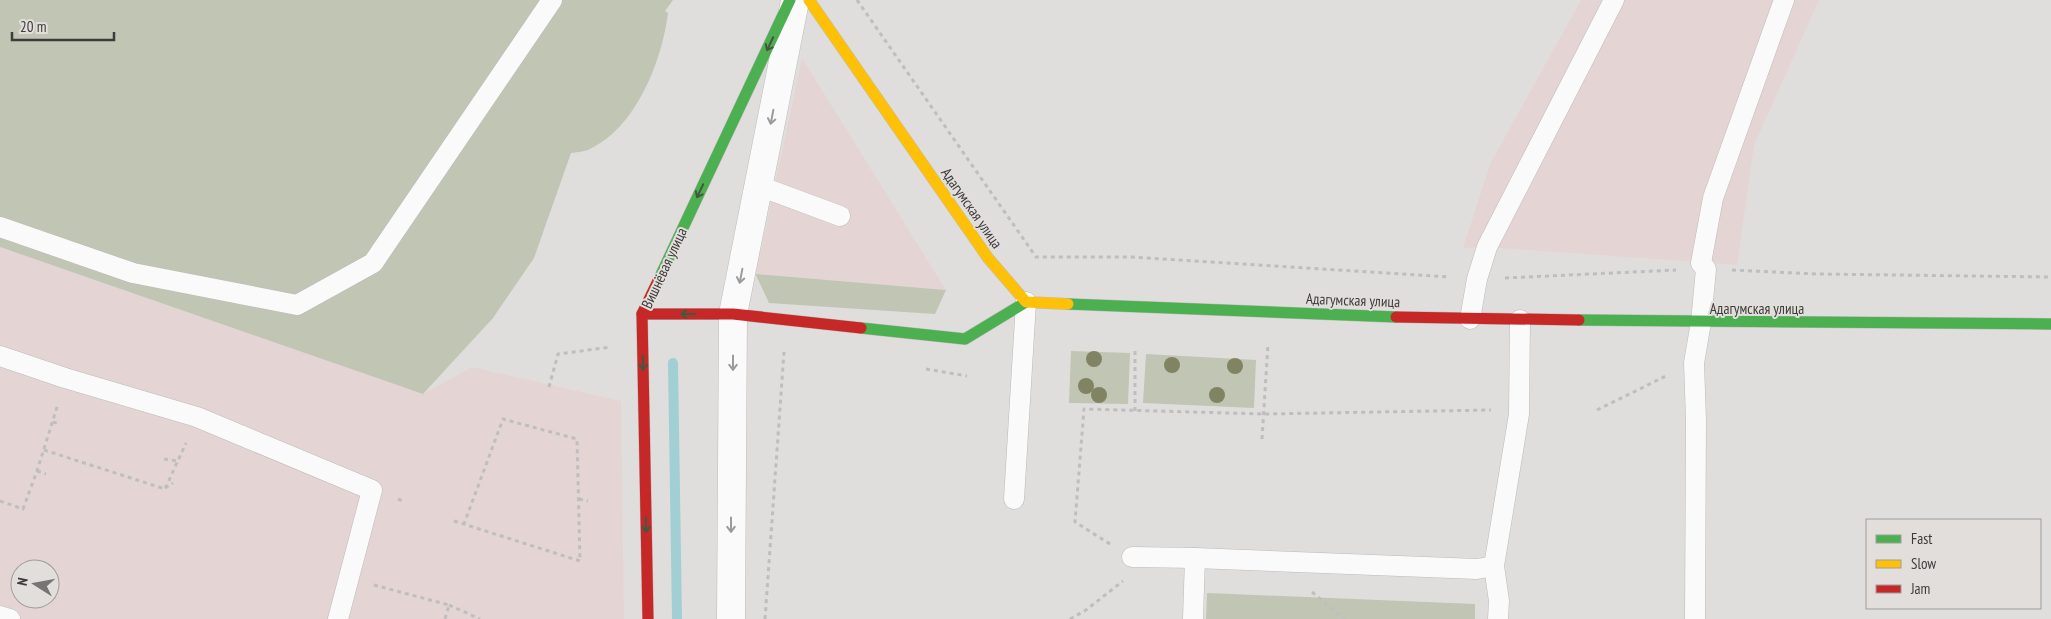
<svg xmlns="http://www.w3.org/2000/svg" width="2051" height="619" font-family="'PT Sans Narrow',sans-serif">
<style>
.commercial{fill:#e4d5d4;fill-rule:evenodd}
.green{fill:#c1c5b3}
.lines{fill:none;stroke-linecap:round;stroke-linejoin:round}
.stream{stroke:#a1cfd3;stroke-width:10}
.lane-casing{stroke:#bcbab9;stroke-width:21}
.street-casing{stroke:#bcbab9;stroke-width:29}
.fast-casing{stroke:#bcbab9;stroke-width:12}
.slow-casing{stroke:#bcbab9;stroke-width:12}
.jam-casing{stroke:#bcbab9;stroke-width:12}
.path{stroke:#bfbebe;stroke-width:3;stroke-dasharray:4 4;stroke-linecap:butt}
.lane{stroke:#fafafa;stroke-width:20}
.street{stroke:#fafafa;stroke-width:28}
.fast{stroke:#4caf50;stroke-width:11}
.slow{stroke:#ffc107;stroke-width:11}
.jam{stroke:#c62828;stroke-width:11}
.tree{fill:#808463}
.oneway{stroke:#425940}
.oneway2{stroke:#9c9b9a}
.labels{text-anchor:middle;dominant-baseline:central;stroke-width:4;stroke-linejoin:round;paint-order:stroke}
.street-label{font-size:15px;fill:#3e3c3b;stroke:#e1dedb}
</style>
<rect width="100%" height="100%" fill="#e0dedc"/>
<!-- commercial -->
<g class="commercial">
<path d="M1581 0H1819L1754 145 1737 265 1487 247 1463 248 1490 164Z"/>
<path d="M802 58 946 290 756 274Z"/>
<path d="M0 247 423 394 472 367 621 401 624 619H0ZM20 569H50V599H20Z"/>
</g>
<!-- green -->
<g class="green">
<path d="M0 0H673L665 11 668 13C662 61 636 127 590 149 584 152 577 152 571 153L534 258 493 318 423 394 0 247Z"/>
<path d="M756 275V274L946 290 935 314 769 303Z"/>
<path d="M1071 351 1130 353 1128 404 1069 403Z"/>
<path d="M1146 354 1256 360 1254 408 1143 403Z"/>
<path d="M1207 593 1475 604V619H1206Z"/>
</g>
<g class="lines">
<!-- stream -->
<path class="stream" d="M673 363 677 619"/>
<defs>
<g id="lane">
<path d="M759 186 840 216"/>
<path d="M0 227 133 273 297 305 373 263 552 0"/>
<path d="M1470 319 1477 279 1487 247 1614 0"/>
<path d="M0 356 65 378 197 417 372 490 338 619"/>
<path d="M1014 499 1026 302"/>
<path d="M1132 557 1195 558 1477 569 1494 566"/>
<path d="M0 616 10 619"/>
<path d="M1193 619 1195 558"/>
<path d="M1498 619 1499 601 1494 566 1519 414 1520 320"/>
<path d="M1695 619 1696 420 1694 363 1701 322 1706 269 1701 263 1713 198 1784 0"/>
</g>
<path id="street" d="M731 619 733 314 795 1"/>
<g id="fast">
<path d="M658 281 790 0"/>
<path d="M1068 304 1396 317"/>
<path d="M1579 320 2051 324"/>
<path d="M861 328 965 339 1026 302"/>
</g>
<path id="slow" d="M809 0 988 258 1026 302 1068 304"/>
<g id="jam">
<path d="M642 314H733L861 328"/>
<path d="M1396 317 1579 320"/>
<path d="M648 619 642 314 658 281"/>
</g>
</defs>
<!-- lane casing -->
<use href="#lane" class="lane-casing"/>
<!-- street casing -->
<use href="#street" class="street-casing"/>
<!-- fast casing -->
<use href="#fast" class="fast-casing"/>
<!-- slow casing -->
<use href="#slow" class="slow-casing"/>
<!-- jam casing -->
<use href="#jam" class="jam-casing"/>
<!-- path -->
<g class="path">
<path d="M857 0 1036 257H1132L1449 277"/>
<path d="M1732 270 1817 274 2051 277"/>
<path d="M1505 278 1676 270"/>
<path d="M926 369 967 376"/>
<path d="M549 387 558 354 611 347"/>
<path d="M1597 410 1666 376"/>
<path d="M1135 411V351"/>
<path d="M53 422 60 424"/>
<path d="M1262 439 1268 344"/>
<path d="M44 450 165 489 186 443"/>
<path d="M164 459 178 461"/>
<path d="M37 471 46 474"/>
<path d="M165 488 173 483"/>
<path d="M398 499 405 502"/>
<path d="M579 499 588 501"/>
<path d="M0 501 23 509 37 471 58 404"/>
<path d="M454 521 580 561 577 439 503 419 464 524"/>
<path d="M1110 544 1075 522 1084 409 1264 414 1491 410"/>
<path d="M374 585 449 605 445 619"/>
<path d="M1312 592 1344 619"/>
<path d="M449 605 480 619"/>
<path d="M765 619 784 352"/>
<path d="M1070 619 1086 610 1123 581"/>
</g>
<!-- lane -->
<use href="#lane" class="lane"/>
<!-- street -->
<use href="#street" class="street"/>
<!-- fast -->
<use href="#fast" class="fast"/>
<!-- slow -->
<use href="#slow" class="slow"/>
<!-- jam -->
<use href="#jam" class="jam"/>
</g>
<!-- trees -->
<g class="tree">
<circle cx="1094" cy="359" r="8"/>
<circle cx="1172" cy="365" r="8"/>
<circle cx="1235" cy="366" r="8"/>
<circle cx="1086" cy="386" r="8"/>
<circle cx="1099" cy="395" r="8"/>
<circle cx="1217" cy="395" r="8"/>
</g>
<!-- one-way arrows -->
<defs><path id="oneway-shaft" d="M-6 0H5M1.5-3L5.5 0L1.5 3" fill="none" stroke-width="1.6" stroke-linecap="round" stroke-linejoin="round" transform="scale(1.25)"/></defs>
<g class="oneway">
<use href="#oneway-shaft" transform="translate(770 44) rotate(115)"/>
<use href="#oneway-shaft" transform="translate(700 191) rotate(115)"/>
<use href="#oneway-shaft" transform="translate(688 314) rotate(180)"/>
<use href="#oneway-shaft" transform="translate(643 363) rotate(89)"/>
<use href="#oneway-shaft" transform="translate(646 525) rotate(89)"/>
</g>
<g class="oneway2">
<use href="#oneway-shaft" transform="translate(772 117) rotate(101)"/>
<use href="#oneway-shaft" transform="translate(741 276) rotate(101)"/>
<use href="#oneway-shaft" transform="translate(733 363) rotate(90)"/>
<use href="#oneway-shaft" transform="translate(731 525) rotate(90)"/>
</g>
<g class="labels">
<!-- street labels -->
<g class="street-label">
<text transform="translate(972 208) rotate(55)">Адагумская улица</text>
<text transform="translate(664 268) rotate(-65)">Вишнёвая улица</text>
<text transform="translate(1353 300) rotate(2)">Адагумская улица</text>
<text x="1757" y="308">Адагумская улица</text>
</g>
</g>
<!-- legend -->
<rect x="1866" y="519" width="175" height="90" fill="#e1dedb" stroke="#a09d9b"/>
<rect x="1876" y="535" width="25" height="8" fill="#4caf50" stroke="#a09d9b"/>
<text x="1911" y="544" font-size="15" fill="#3e3c3b">Fast</text>
<rect x="1876" y="560" width="25" height="8" fill="#ffc107" stroke="#a09d9b"/>
<text x="1911" y="569" font-size="15" fill="#3e3c3b">Slow</text>
<rect x="1876" y="585" width="25" height="8" fill="#c62828" stroke="#a09d9b"/>
<text x="1911" y="594" font-size="15" fill="#3e3c3b">Jam</text>
<!-- north arrow -->
<g transform="translate(35 584) rotate(281)"><circle r="24" fill="#e1dedb" stroke="#a09d9b"/>
<path d="M0-4L9 19L0 12L-9 19Z" fill="#777573"/>
<text y="-8" font-size="14" font-weight="bold" text-anchor="middle" fill="#3e3c3b">N</text>
</g>
<!-- scale -->
<path d="M12 32v8h102v-8" fill="none" stroke="#3e3c3b" stroke-width="2.5"/>
<text x="20" y="32" font-size="15" fill="#3e3c3b" stroke="#e1dedb" stroke-width="4" paint-order="stroke">20 m</text>
</svg>
